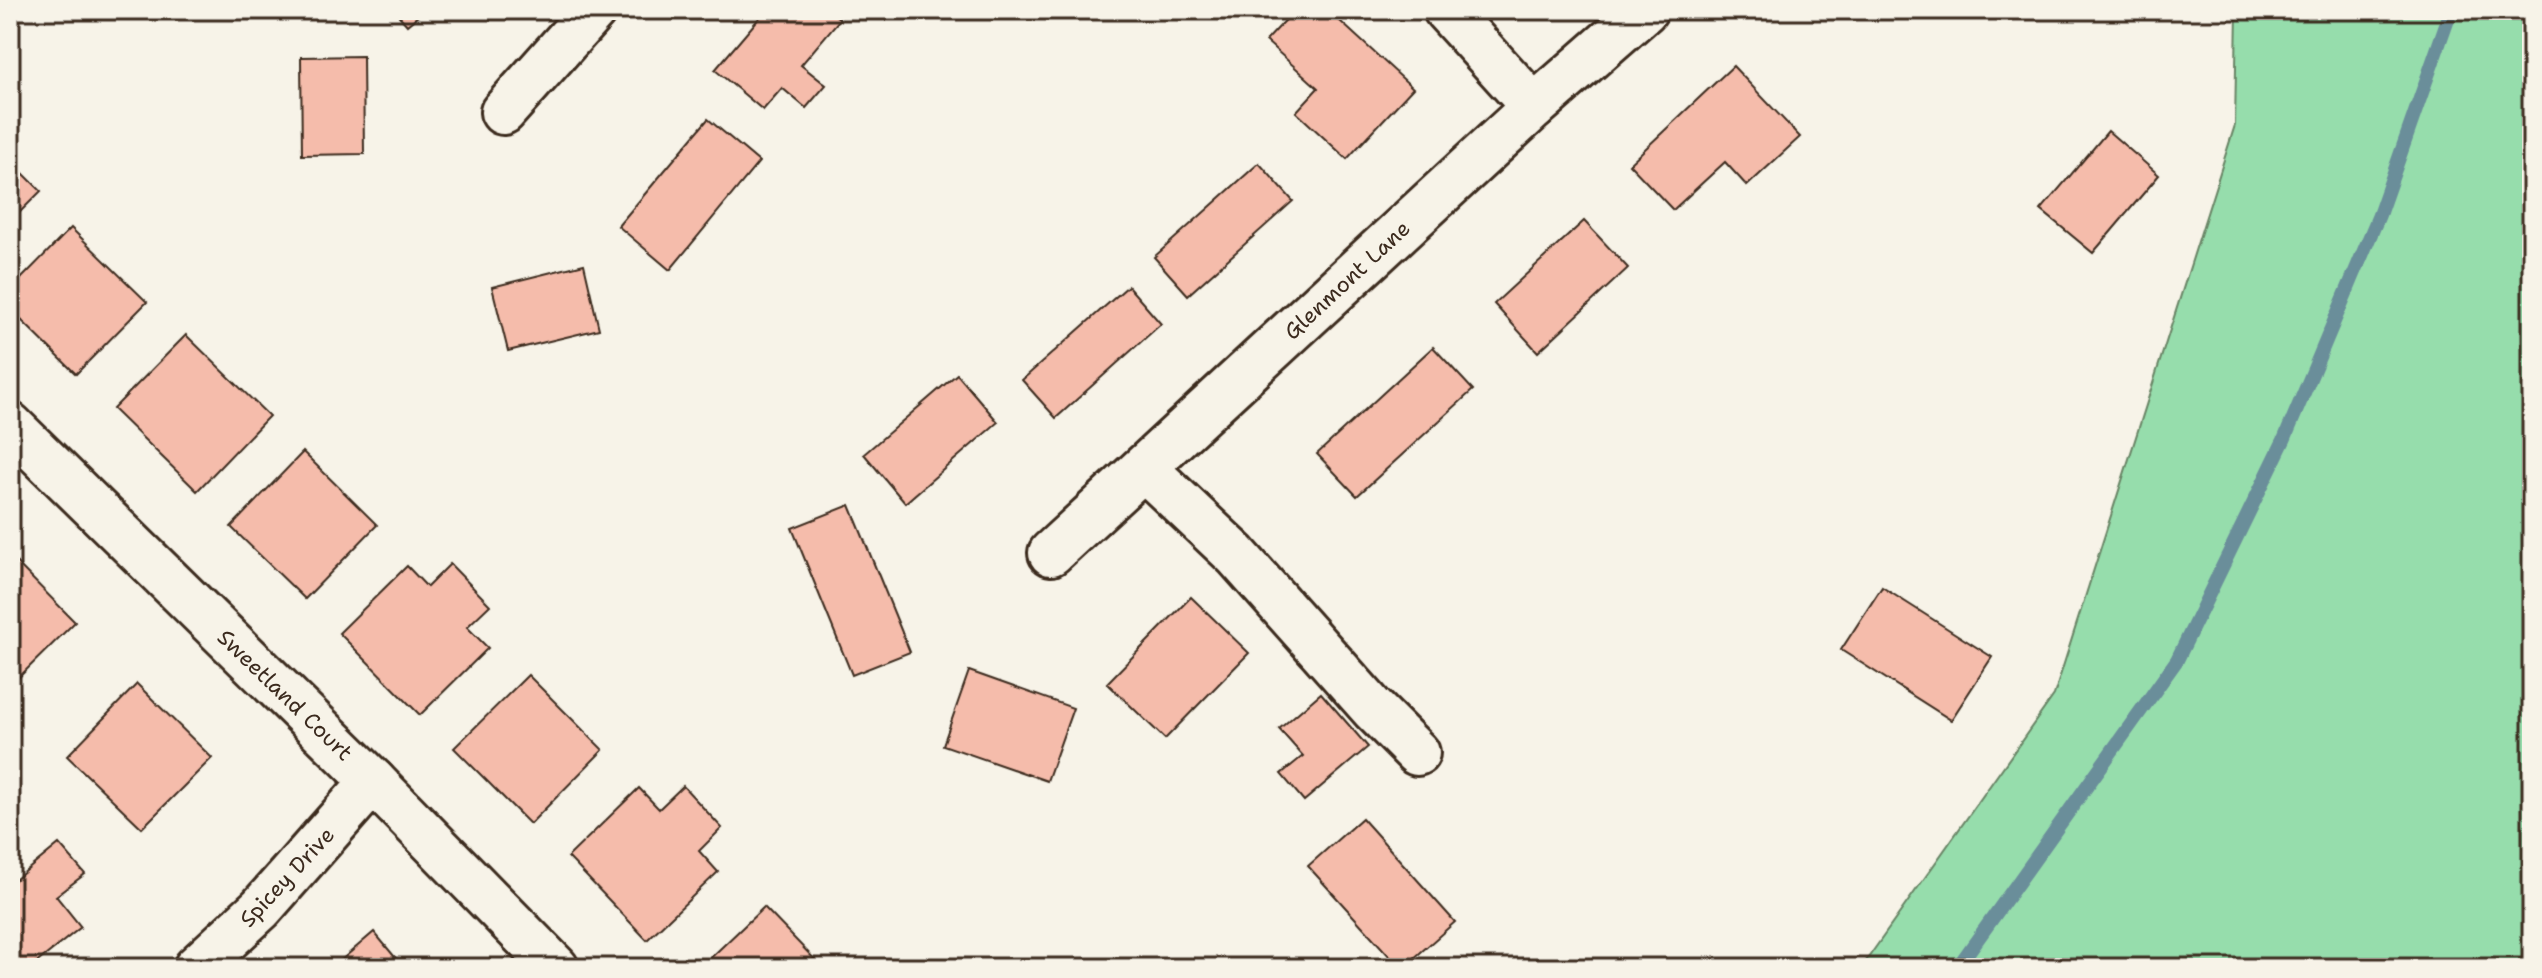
<svg xmlns="http://www.w3.org/2000/svg" width="2542" height="978" font-family="'Shantell Sans',sans-serif">
<style>
.green{fill:#96ddac;stroke:#688465;stroke-width:2}
.lines{fill:none;stroke-linecap:round;stroke-linejoin:round}
.stream{stroke:#6b8e9a;stroke-width:14}
.building{fill:#f5bcab;stroke:#3b2a1e;stroke-width:2}
.minor-casing{stroke:#3b2a1e;stroke-width:50}
.minor{stroke:#f7f3e8;stroke-width:44}
.labels{text-anchor:middle;dominant-baseline:central;stroke-width:6;stroke-linejoin:round;paint-order:stroke}
.street-label{font-size:22px;fill:#3b2a1e;stroke:#f7f3e8}
</style>
<rect width="100%" height="100%" fill="#f7f3e8"/>
<filter id="ink" filterUnits="userSpaceOnUse"><feTurbulence type="fractalNoise" baseFrequency=".0125" numOctaves="2"/><feDisplacementMap in="SourceGraphic" scale="16" xChannelSelector="R" yChannelSelector="G"/><feConvolveMatrix kernelMatrix="1 2 1 2 8 2 1 2 1" color-interpolation-filters="sRGB"/></filter>
<g filter="url(#ink)">
<!-- green -->
<path class="green" d="M2237 10H2532V968H1861L2054 695 2235 125Z"/>
<g class="lines">
<!-- stream -->
<path class="stream" d="M1957 968 2177 660 2284 440 2379 215 2451 10"/>
</g>
<!-- building -->
<g class="building">
<path d="M394 10H425L407 25Z"/>
<path d="M766 10H829L840 19 801 65 826 85 806 108 782 88 763 110 715 70Z"/>
<path d="M1295 10H1328L1413 88 1347 159 1296 112 1318 88 1266 41Z"/>
<path d="M363 56 364 154 302 155 301 57Z"/>
<path d="M1733 66 1800 137 1747 186 1725 162 1673 210 1629 164Z"/>
<path d="M708 119 759 162 670 270 618 226Z"/>
<path d="M2108 131 2159 175 2093 253 2041 210Z"/>
<path d="M10 160 41 191 10 222Z"/>
<path d="M1259 163 1293 201 1188 295 1154 257Z"/>
<path d="M1584 221 1628 268 1538 352 1494 304Z"/>
<path d="M71 228 147 302 76 374 10 309V290Z"/>
<path d="M584 264 599 329 508 351 492 287Z"/>
<path d="M1128 286 1161 324 1056 418 1022 380Z"/>
<path d="M186 335 269 416 197 491 113 409Z"/>
<path d="M1433 347 1473 390 1357 496 1317 454Z"/>
<path d="M957 374 998 422 905 503 864 454Z"/>
<path d="M303 452 377 525 305 599 231 527Z"/>
<path d="M850 505 910 652 852 675 792 528Z"/>
<path d="M10 556 75 622 10 686Z"/>
<path d="M450 564 490 605 467 627 488 648 420 715 339 633 407 566 427 587Z"/>
<path d="M1882 587 1992 657 1951 720 1841 650Z"/>
<path d="M1191 597 1249 653 1165 739 1107 683Z"/>
<path d="M969 671 1073 708 1047 781 943 745Z"/>
<path d="M528 675 603 750 530 824 454 748Z"/>
<path d="M137 684 212 758 142 828 67 756Z"/>
<path d="M1321 693 1368 747 1304 801 1281 774 1303 756 1279 729Z"/>
<path d="M683 786 722 828 699 851 718 872 647 940 568 857 639 788 659 809Z"/>
<path d="M1362 818 1455 922 1403 968H1400L1308 866Z"/>
<path d="M59 844 85 874 56 896 81 927 30 968H23L10 952V884Z"/>
<path d="M764 907 823 968H700Z"/>
<path d="M374 932 404 968H332Z"/>
</g>
<g class="lines">
<defs>
<g id="minor">
<path d="M1446 10 1534 107"/>
<path d="M503 112 594 10"/>
<path d="M10 425 373 781 556 968"/>
<path d="M1144 468 1236 555 1373 709 1417 753"/>
<path d="M1051 553 1534 107 1645 10"/>
<path d="M196 968 261 908 373 781"/>
</g>
</defs>
<!-- minor casing -->
<use href="#minor" class="minor-casing"/>
<!-- minor -->
<use href="#minor" class="minor"/>
</g>
</g>
<g class="labels">
<!-- street labels -->
<g class="street-label">
<text transform="translate(1347 280) rotate(-43)">Glenmont Lane</text>
<text transform="translate(285 695) rotate(44)">Sweetland Court</text>
<text transform="translate(287 877) rotate(-47)">Spicey Drive</text>
</g>
</g>
<!-- margin -->
<rect width="2542" height="978" fill="none" stroke="#f7f3e8" stroke-width="40"/>
<rect x="20" y="20" width="2502" height="938" fill="none" stroke="#3b2a1e" stroke-width="3" filter="url(#ink)"/>
</svg>
